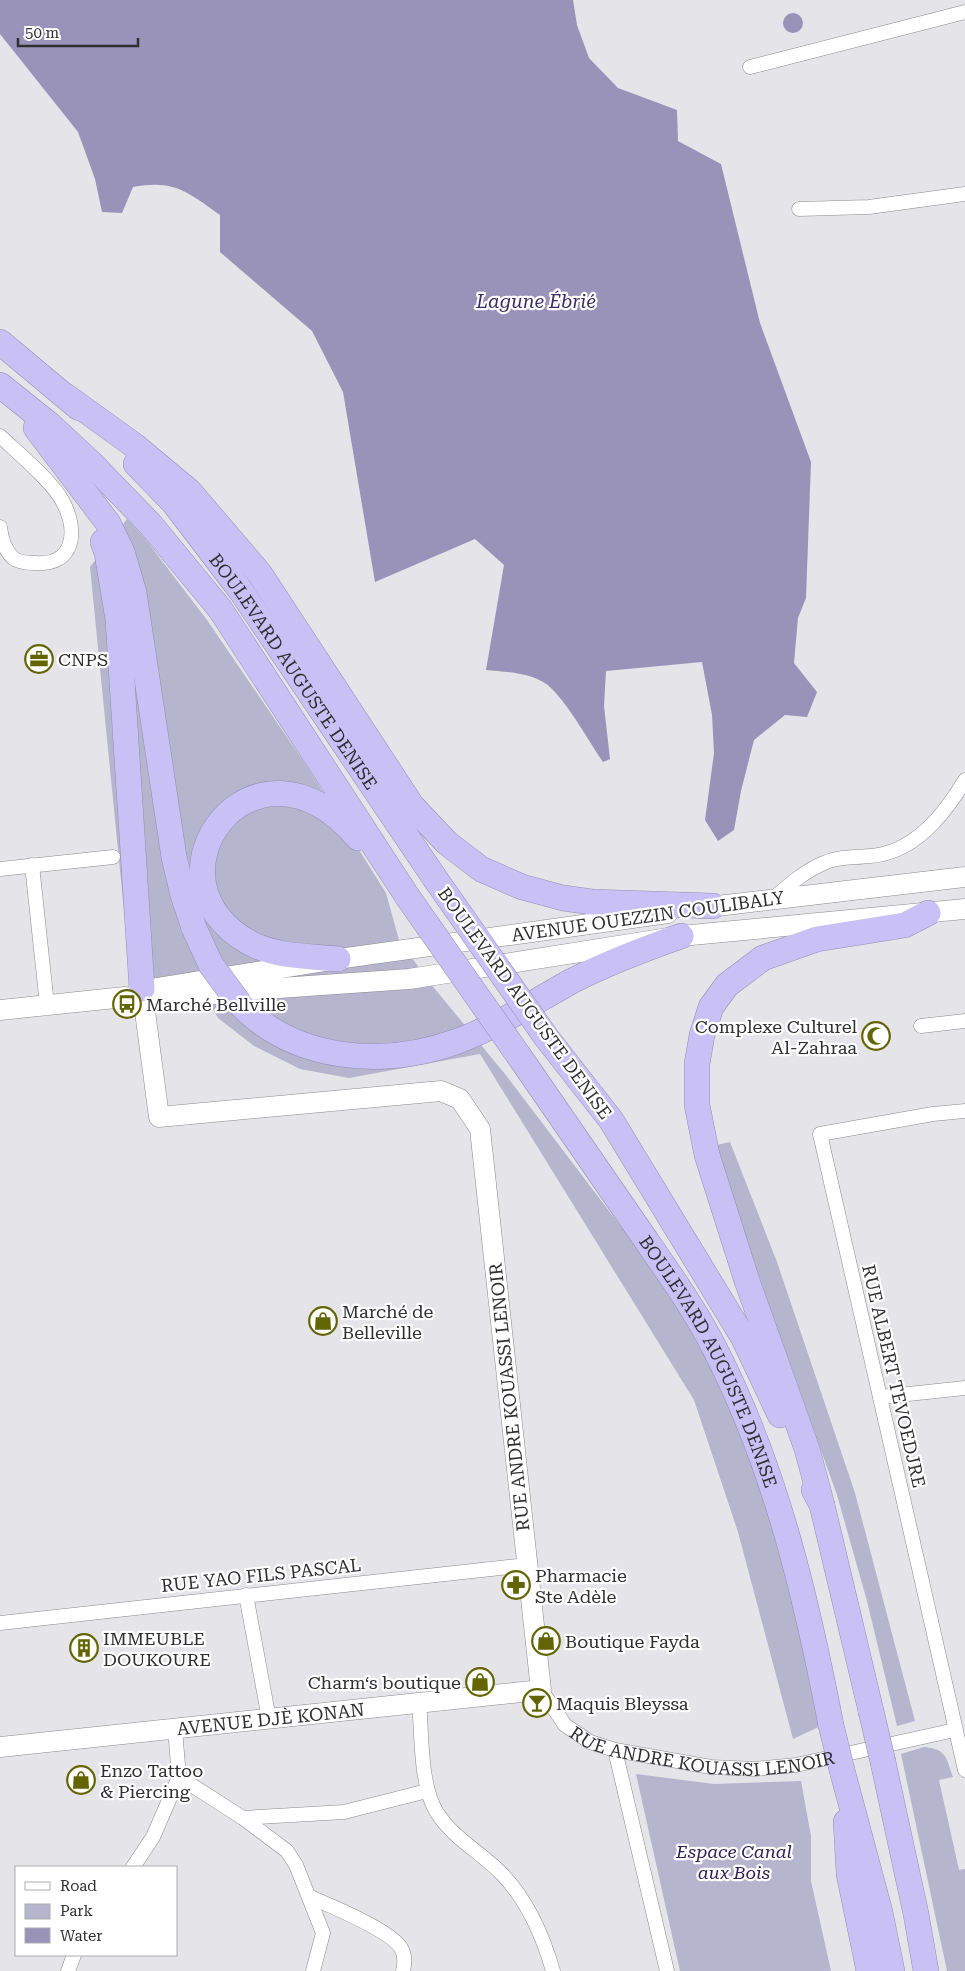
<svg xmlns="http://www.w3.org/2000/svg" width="965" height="1971" font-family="'Roboto Serif',serif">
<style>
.green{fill:#b7b4ce}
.water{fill:#9993ba}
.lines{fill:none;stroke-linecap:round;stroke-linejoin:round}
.street-casing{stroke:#8a898e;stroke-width:15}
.secondary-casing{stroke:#8a898e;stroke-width:21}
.highway-casing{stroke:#938eb0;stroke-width:26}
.street{stroke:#fff;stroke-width:14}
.secondary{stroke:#fff;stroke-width:20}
.highway{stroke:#c9c1f5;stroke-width:25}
.highway-bridge-casing{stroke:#938eb0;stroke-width:26;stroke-linecap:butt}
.highway-bridge{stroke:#c9c1f5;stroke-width:25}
.labels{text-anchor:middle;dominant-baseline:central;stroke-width:4.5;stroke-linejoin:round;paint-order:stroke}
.poi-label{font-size:18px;fill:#2f2f31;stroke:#fff;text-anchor:start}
.street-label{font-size:18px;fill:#2f2f31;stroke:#fff}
.park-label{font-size:18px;font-style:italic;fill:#2e2154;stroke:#fff}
.water-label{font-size:19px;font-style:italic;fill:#3a2d61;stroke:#fff}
</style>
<rect width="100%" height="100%" fill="#e4e4e9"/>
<!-- green -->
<g class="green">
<path d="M127 519 143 536 207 620 308 768 386 893 399 940 430 983 505 1074 663 1282 707 1355 738 1420 771 1519 825 1724 793 1739 738 1532 694 1400 480 1054 349 1078 300 1069 254 1046 218 1018 211 1006 134 1012 90 567Z"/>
<path d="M730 1142 777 1262 855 1493 915 1721 897 1726 867 1601 837 1495 712 1146Z"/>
<path d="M924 1747C947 1749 946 1758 953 1777L939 1780 959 1870 965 1869V1971H947L901 1754Z"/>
<path d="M636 1774 714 1784 801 1781 811 1836V1881L831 1971H680Z"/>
</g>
<!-- water -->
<g class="water">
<path d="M0 0H573L577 25 589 58 618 88 677 110 678 141 721 164 760 323 811 462 806 598 798 618 794 663 817 692 807 717 785 715 754 740 741 791 734 830 718 841 705 820 714 753 712 715 702 662 606 671 604 706 610 759 603 762C588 740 570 707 552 689 537 673 507 672 486 670L504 565 475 539 375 582 343 392 312 331 220 252V215C188 192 174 179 133 187L122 213 102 212 95 179 78 132 0 34Z"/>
<circle cx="793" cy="23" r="10"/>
</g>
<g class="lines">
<defs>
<g id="street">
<path d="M750 67 965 12"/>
<path d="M799 209 869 207 965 194"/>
<path d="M0 436C18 453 52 481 63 502 78 531 75 566 35 563 28 563 18 562 13 558 5 550 1 537 0 527"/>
<path d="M32 865 47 1005"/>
<path d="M0 869 113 857"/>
<path d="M774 898C790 884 805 871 824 863 839 856 854 858 870 856 914 853 944 815 965 780"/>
<path d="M921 1026 965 1021"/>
<path d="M965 1111 933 1114 820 1134 965 1770"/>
<path d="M880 1397 965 1388"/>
<path d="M246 1595 269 1719"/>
<path d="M0 1623 527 1565"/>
<path id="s1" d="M541 1690 565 1725 590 1742 615 1750 711 1767 755 1769 796 1765 955 1730"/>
<path d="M419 1702C422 1734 420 1784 436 1811 452 1838 481 1852 502 1874 528 1901 543 1936 553 1971"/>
<path d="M615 1750 667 1971"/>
<path d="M179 1777 243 1818 287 1851 296 1865 323 1933 313 1971"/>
<path d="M243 1818 344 1812 427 1791"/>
<path d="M133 1867 153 1837 179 1777 175 1729"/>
<path d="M310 1897C331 1906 390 1930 401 1948 405 1955 405 1963 403 1971"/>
<path d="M68 1971 74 1955"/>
</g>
<g id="secondary">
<path d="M700 908 965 877"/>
<path d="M138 991 338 959 668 913"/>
<path d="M0 1010 125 997 144 1002 251 990 409 979 681 936 965 909"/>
<path id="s2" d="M0 1747 541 1690 480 1129 460 1099 441 1091 159 1117 142 989"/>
</g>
<g id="highway">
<path d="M0 342 79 408"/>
<path d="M0 385 50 425 91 463 150 524 220 609 407 896"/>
<path d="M67 397 135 446 189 491 260 574 412 806 447 843 481 869 522 887 563 898 592 902 713 906"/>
<path d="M36 428 108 523 122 552 134 593 174 857 183 895 194 928"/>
<path id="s3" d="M136 464 174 503 241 591 434 877"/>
<path d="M103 542 107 553 118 619 142 989"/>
<path d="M338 959C309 956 276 957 250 943 134 879 254 715 358 838"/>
<path d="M239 1003C295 1062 384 1068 458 1041 498 1026 534 1002 572 981 607 963 644 949 681 936"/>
<path d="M546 1037 611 1120 743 1337 780 1415"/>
<path id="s4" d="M519 1056C559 1114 599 1172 639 1230 666 1269 695 1309 716 1351 776 1469 806 1596 831 1725"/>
<path d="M814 1490 822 1505 871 1711"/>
<path d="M822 1505 807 1449 747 1281 707 1155 697 1105V1064L702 1035 711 1007 727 985 763 958 817 939 905 925 928 913"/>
<path d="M883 1762 916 1914 926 1971"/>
<path d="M842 1770 880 1912 892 1971"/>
<path d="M846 1822 849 1874 869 1971"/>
</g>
</defs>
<!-- street casing -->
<use href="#street" class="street-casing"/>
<!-- secondary casing -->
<use href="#secondary" class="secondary-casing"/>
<!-- highway casing -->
<use href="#highway" class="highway-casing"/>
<!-- street -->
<use href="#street" class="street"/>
<!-- secondary -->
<use href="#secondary" class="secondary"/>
<!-- highway -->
<use href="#highway" class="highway"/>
<defs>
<g id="highway-bridge">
<path d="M434 877 546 1037"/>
<path d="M407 896 519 1056"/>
<path d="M194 928 211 965 239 1003"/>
<path d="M871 1711 883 1762"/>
<path d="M831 1725 842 1770"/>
</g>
</defs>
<!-- highway-bridge casing -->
<use href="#highway-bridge" class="highway-bridge-casing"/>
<!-- highway-bridge -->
<use href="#highway-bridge" class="highway-bridge"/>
</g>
<!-- icons -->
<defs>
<symbol id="office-ring" viewBox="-11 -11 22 22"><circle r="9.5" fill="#fff" stroke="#626501" stroke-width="1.5"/><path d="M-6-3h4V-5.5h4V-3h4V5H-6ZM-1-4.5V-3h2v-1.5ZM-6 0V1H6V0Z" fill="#626501"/></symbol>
<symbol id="bus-ring" viewBox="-11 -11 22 22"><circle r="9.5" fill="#fff" stroke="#626501" stroke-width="1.5"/><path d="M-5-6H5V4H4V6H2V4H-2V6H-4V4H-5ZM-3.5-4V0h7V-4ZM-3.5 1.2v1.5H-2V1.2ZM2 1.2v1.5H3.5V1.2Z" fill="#626501"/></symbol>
<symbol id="mosque-ring" viewBox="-11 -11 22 22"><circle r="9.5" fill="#fff" stroke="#626501" stroke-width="1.5"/><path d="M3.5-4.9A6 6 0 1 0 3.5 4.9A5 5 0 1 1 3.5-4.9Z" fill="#626501"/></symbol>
<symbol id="shop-ring" viewBox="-11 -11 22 22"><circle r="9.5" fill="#fff" stroke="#626501" stroke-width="1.5"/><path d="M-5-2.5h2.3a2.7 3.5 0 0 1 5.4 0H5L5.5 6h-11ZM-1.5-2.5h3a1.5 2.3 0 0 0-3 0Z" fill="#626501"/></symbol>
<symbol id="pharmacy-ring" viewBox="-11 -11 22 22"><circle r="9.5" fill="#fff" stroke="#626501" stroke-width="1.5"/><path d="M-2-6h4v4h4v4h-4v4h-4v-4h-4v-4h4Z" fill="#626501"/></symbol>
<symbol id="building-ring" viewBox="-11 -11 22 22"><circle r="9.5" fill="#fff" stroke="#626501" stroke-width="1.5"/><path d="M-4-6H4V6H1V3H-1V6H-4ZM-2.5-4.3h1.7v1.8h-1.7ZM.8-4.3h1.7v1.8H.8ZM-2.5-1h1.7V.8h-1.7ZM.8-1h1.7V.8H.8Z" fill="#626501"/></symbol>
<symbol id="bar-ring" viewBox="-11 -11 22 22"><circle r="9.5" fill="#fff" stroke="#626501" stroke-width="1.5"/><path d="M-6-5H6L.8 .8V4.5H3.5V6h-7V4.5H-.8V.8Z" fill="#626501"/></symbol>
</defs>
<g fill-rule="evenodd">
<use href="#office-ring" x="23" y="643" width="32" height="32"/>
<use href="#bus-ring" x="111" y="988" width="32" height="32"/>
<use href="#mosque-ring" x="860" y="1020" width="32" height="32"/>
<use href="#shop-ring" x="307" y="1305" width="32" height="32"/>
<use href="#pharmacy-ring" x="500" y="1569" width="32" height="32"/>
<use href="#shop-ring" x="530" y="1625" width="32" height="32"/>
<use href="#building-ring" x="68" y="1632" width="32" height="32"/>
<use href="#shop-ring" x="464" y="1666" width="32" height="32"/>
<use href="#bar-ring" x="521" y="1687" width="32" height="32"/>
<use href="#shop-ring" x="65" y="1764" width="32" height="32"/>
</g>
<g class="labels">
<!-- poi labels -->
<g class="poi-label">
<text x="58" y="659">CNPS</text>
<text x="146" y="1004">Marché Bellville</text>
<text x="857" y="1026" text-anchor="end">Complexe Culturel<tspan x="857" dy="21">Al-Zahraa</tspan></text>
<text x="342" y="1311">Marché de<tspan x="342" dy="21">Belleville</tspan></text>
<text x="535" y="1575">Pharmacie<tspan x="535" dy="21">Ste Adèle</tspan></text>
<text x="103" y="1638">IMMEUBLE<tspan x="103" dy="21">DOUKOURE</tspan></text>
<text x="565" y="1641">Boutique Fayda</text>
<text x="461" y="1682" text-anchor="end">Charm‘s boutique</text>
<text x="556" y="1703">Maquis Bleyssa</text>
<text x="100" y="1770">Enzo Tattoo<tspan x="100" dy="21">&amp; Piercing</tspan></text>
</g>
<!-- street labels -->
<g class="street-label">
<text stroke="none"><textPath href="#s3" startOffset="261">BOULEVARD AUGUSTE DENISE</textPath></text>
<text transform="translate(648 916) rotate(-8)">AVENUE OUEZZIN COULIBALY</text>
<text transform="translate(525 1003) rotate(54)">BOULEVARD AUGUSTE DENISE</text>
<text stroke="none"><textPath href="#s4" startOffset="361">BOULEVARD AUGUSTE DENISE</textPath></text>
<text transform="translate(894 1376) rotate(77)">RUE ALBERT TEVOEDJRE</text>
<text transform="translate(509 1397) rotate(-96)">RUE ANDRE KOUASSI LENOIR</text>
<text transform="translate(261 1575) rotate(-6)">RUE YAO FILS PASCAL</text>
<text stroke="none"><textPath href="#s2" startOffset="272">AVENUE DJÈ KONAN</textPath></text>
<text stroke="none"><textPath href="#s1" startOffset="186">RUE ANDRE KOUASSI LENOIR</textPath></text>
</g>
<!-- park labels -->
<g class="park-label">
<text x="734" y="1851">Espace Canal<tspan x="734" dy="21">aux Bois</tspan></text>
</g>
<!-- water labels -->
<g class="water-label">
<text x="536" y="301">Lagune Ébrié</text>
</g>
</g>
<!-- legend -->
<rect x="15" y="1866" width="162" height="90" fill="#ffffff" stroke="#acacad"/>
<rect x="25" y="1882" width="25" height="8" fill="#ffffff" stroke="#acacad"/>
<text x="60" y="1891" font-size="15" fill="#2f2f31">Road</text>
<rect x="25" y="1904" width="25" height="15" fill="#b7b4ce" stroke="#acacad"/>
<text x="60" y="1916" font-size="15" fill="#2f2f31">Park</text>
<rect x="25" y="1928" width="25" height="15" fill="#9993ba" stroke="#acacad"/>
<text x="60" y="1941" font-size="15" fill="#2f2f31">Water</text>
<!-- scale -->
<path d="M18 38v8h120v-8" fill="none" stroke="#2f2f31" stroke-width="2.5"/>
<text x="25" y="38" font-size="15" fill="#2f2f31" stroke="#ffffff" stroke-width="4" paint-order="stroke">50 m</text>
</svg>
